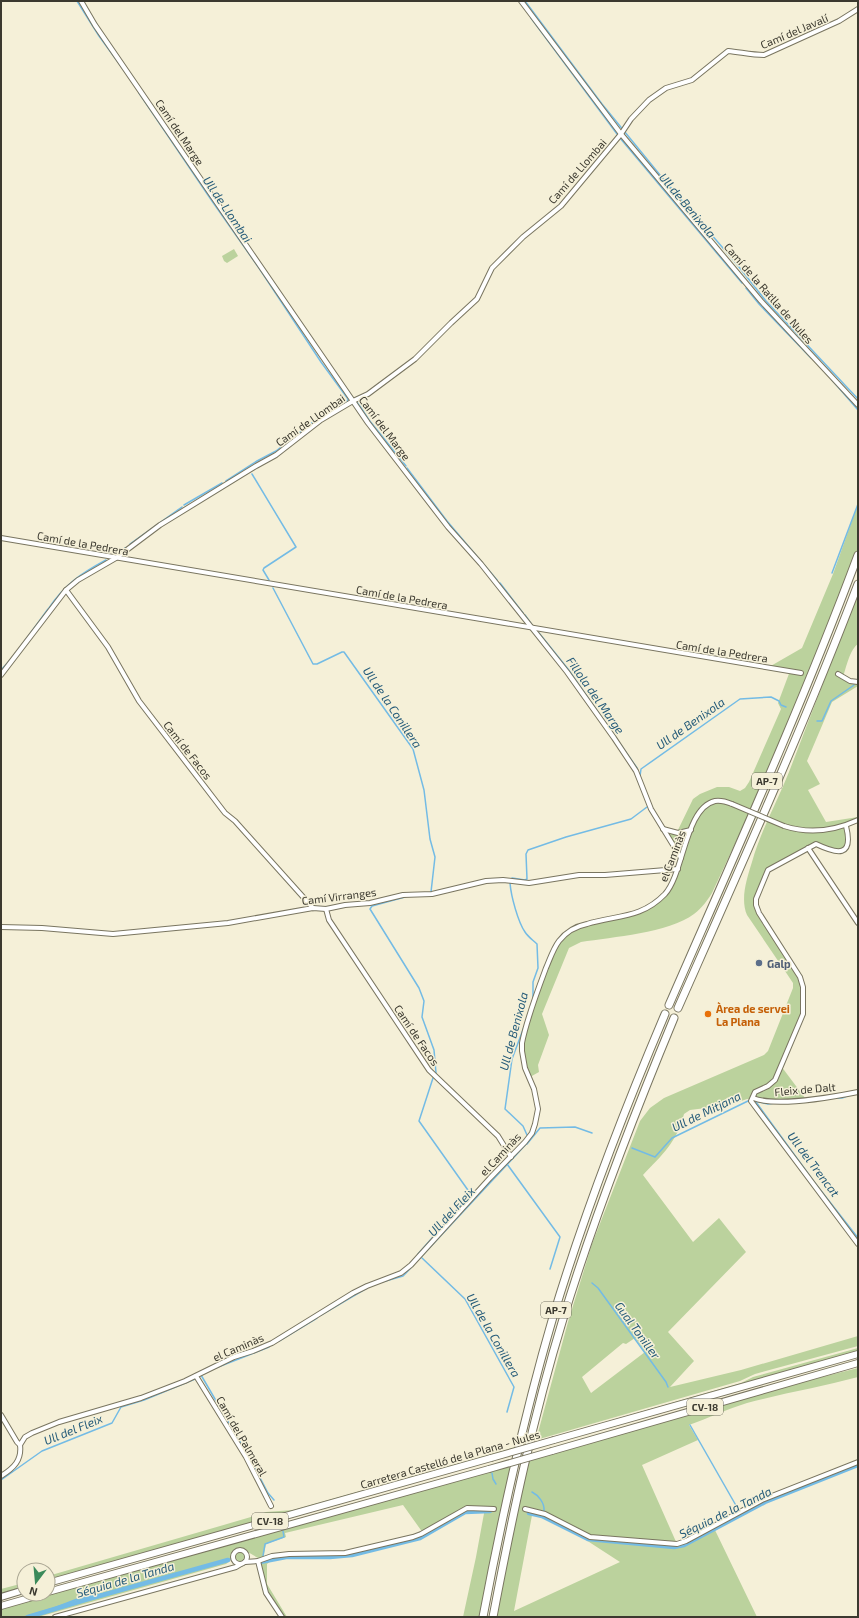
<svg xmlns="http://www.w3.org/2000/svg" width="859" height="1618" font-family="'Exo 2',sans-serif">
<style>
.green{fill:#bbd29d;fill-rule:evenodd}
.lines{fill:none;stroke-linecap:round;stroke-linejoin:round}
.stream{stroke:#73bbe5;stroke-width:1.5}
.canal{stroke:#73bbe5;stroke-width:4.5}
.minor-casing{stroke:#797560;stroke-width:6}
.primary-casing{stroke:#797560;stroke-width:8}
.motorway-casing{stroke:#797560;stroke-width:9}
.minor{stroke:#fff;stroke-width:4}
.primary{stroke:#fff;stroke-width:6}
.motorway{stroke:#fff;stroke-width:7}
.minor-bridge-casing{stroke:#797560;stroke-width:6;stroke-linecap:butt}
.primary-bridge-casing{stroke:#797560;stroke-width:8;stroke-linecap:butt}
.minor-bridge{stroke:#fff;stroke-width:4}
.primary-bridge{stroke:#fff;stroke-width:6}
.service-dot{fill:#5c6f8a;stroke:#f5f0d8;stroke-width:1.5}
.food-dot{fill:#e8710a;stroke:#f5f0d8;stroke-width:1.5}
.labels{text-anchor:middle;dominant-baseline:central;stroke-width:3;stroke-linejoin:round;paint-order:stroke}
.shield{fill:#f5f0d8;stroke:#737062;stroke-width:1}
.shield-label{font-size:10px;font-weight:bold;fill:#3b392f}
.street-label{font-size:11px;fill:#3b392f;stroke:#f5f0d8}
.service-label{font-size:11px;font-weight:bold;fill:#4e5e75;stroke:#f5f0d8;text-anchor:start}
.food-label{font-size:11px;font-weight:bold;fill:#c56008;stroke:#f5f0d8;text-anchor:start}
.water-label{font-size:12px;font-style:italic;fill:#255b79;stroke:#f5f0d8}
</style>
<rect width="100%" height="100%" fill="#f5f0d8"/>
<!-- green -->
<g class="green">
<path d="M234 249 238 256 227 263 224 261 222 256Z"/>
<path d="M858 504V549L837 606 775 758 712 893C707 901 702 908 694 914 668 933 613 937 581 942L569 948 542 1014 549 1035 538 1065 539 1072 530 1077 525 1067 523 1043 540 984 559 941 578 927 640 912 665 894 682 858 664 830 677 832 693 799 700 794 717 787H729L740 791 745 788 749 782 781 709 778 703 790 671 769 667 802 648 833 574Z"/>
<path d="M858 593V644C850 649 846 668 843 677L858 682V686L832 702 807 761 820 784 808 790 826 822 858 817V820L845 826 848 835 846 846 839 852 816 844 768 869 755 905 800 977 804 1007 781 1066 805 1098 777 1101 747 1099 730 1105 690 1110 684 1114C677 1142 662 1155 643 1175L693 1242 719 1218 746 1252 668 1332 694 1361 670 1387 741 1370 858 1336V1346L755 1374 740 1381 536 1440 568 1322 592 1244 640 1121 650 1108 664 1098 764 1055 768 1051 793 988V983L787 974 747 915C740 899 747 878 752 862 761 830 777 802 789 772 812 712 835 652 858 593ZM635 1338 645 1352 591 1393 582 1377 623 1343 626 1344Z"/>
<path d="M858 1348V1352L535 1443V1442L741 1383 753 1377Z"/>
<path d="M858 1368V1377C821 1387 784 1393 747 1403 727 1409 709 1418 689 1425L698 1440 642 1465 677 1544 713 1526 757 1617H496L528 1460 790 1385ZM533 1510 584 1535 586 1540 620 1562 514 1611Z"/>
<path d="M516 1447V1449L48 1581V1576L258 1515 266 1512 293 1510Z"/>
<path d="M512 1465 480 1617H463L476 1557 485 1508H467L423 1533 403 1505 285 1533 286 1537 266 1544 263 1559 272 1556 271 1561 267 1564V1584L287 1617H282L269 1596 258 1558 241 1548 235 1550 230 1561 226 1564 38 1617H1V1608Z"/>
<circle cx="240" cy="1557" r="5.5"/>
<path d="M24 1583V1588L1 1594V1589Z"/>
</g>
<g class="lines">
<!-- stream -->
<g class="stream">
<path d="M77 1 99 36 126 73"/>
<path d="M525 1 602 104 660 175 735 262 766 301 858 399"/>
<path d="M531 18 617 134"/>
<path d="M139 93 212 201 259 268 321 362 348 399 347 401 321 416"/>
<path d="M620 138 742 283"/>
<path d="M746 288 759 304 811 358"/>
<path d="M832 380 858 410"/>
<path d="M356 402 358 403 369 420 406 466"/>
<path d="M407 468 447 521 497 580"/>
<path d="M252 474 296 547 264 568 263 570 269 580"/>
<path d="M226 481 257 461 276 451 318 418"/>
<path d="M184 505 222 483"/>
<path d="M130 544 182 507"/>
<path d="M120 552 125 548"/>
<path d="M832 573 858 504"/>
<path d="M500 583 523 613"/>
<path d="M273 588 313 664H317L342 652H344L413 749 424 790 430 839 435 857 431 892"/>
<path d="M49 608C65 584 82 573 106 560"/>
<path d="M525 615 532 625"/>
<path d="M539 633 568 669 637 768"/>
<path d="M19 649 48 609"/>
<path d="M1 670 13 657"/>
<path d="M817 721H822L831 701 854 685"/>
<path d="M640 776 641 769 740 699 771 697 779 701 781 705 786 707"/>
<path d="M512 878 525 880 527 879 526 854 528 850 566 837 631 819 647 807"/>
<path d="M510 883C511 896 518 922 525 932 528 937 533 940 537 944L538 968 533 982V999"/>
<path d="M405 897 372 906 370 909 419 988 424 1001 422 1017 434 1050 436 1073"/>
<path d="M524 1027 512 1059 505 1109 523 1126 527 1135"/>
<path d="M834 1098H842L850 1095"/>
<path d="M755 1101 768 1104 775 1103"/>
<path d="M756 1102 815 1183 858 1238"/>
<path d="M527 1144 540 1128 575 1127 592 1133"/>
<path d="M632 1148 655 1157 672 1138 750 1100"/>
<path d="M507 1164 560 1237 550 1269"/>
<path d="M418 1254 468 1197 470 1193 419 1121 433 1078"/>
<path d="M422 1258 465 1299 514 1387 507 1412"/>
<path d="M382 1282 403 1276 406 1273 529 1141"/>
<path d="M592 1283 598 1288 666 1382 668 1387"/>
<path d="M321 1315 367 1288"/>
<path d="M279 1341 317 1318"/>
<path d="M213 1369 269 1347"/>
<path d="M201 1375 247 1454"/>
<path d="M690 1425 738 1509"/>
<path d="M249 1457 268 1493 274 1500"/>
<path d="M492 1473 493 1479 496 1484"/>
<path d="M1 1480 42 1451 112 1423 121 1407 144 1400 195 1379"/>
<path d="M532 1492C538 1495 545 1503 544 1511"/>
<path d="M263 1556 265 1544 284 1537 283 1531"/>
<path d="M24 1617 54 1608 80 1598 112 1592 230 1559"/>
</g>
<!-- canal -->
<g class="canal">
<path d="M529 1513 542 1516 588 1539 674 1547 684 1545 765 1502 858 1465"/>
<path d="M260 1562 286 1557H330L352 1555 420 1538 465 1512 490 1511"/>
<path d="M28 1617 85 1600 228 1560"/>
</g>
<defs>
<g id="minor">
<path d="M81 1 95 25 368 423 448 527 481 564 567 672 614 738 636 771 651 809 681 858"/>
<path d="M521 1 621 134 761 301 858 405"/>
<path d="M1 538 801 673"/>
<path d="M66 590 108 647 139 701 225 813 235 821 313 908"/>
<path d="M838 674 850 681 858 682"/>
<path d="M1 675 66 590 78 580 116 558 160 525 256 466 276 455 321 420 353 401 368 394 415 359 451 323 477 299 492 268 523 237 561 206 621 134 631 119 649 100 666 88 692 80 728 51C740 52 751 55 764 55L839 21 858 9"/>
<path d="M784 826C809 834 834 831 858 820"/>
<path d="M846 826C854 858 837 854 816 844L768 870 756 899V905L759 913 800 977 803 987V1014L775 1080 768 1086 755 1092 751 1101 858 1244"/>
<path d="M663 829 678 833 691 830"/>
<path d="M808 848 858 923"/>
<path d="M326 909 329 920 429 1070 498 1136 511 1157"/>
<path d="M1 927 42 928 113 934 228 923 313 908 326 909 345 905 370 903 403 895 432 894 486 881 503 880 529 883 579 875H605L678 869"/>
<path d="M753 1098C776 1107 833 1097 858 1092"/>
<path d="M196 1376 246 1457 271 1506"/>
<path d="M1 1415 17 1442 20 1445"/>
<path d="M1 1476C14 1468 22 1460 20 1445L25 1437 32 1433 59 1422 141 1398 185 1381 234 1357 253 1351 272 1343 353 1293 367 1286 401 1273 411 1265 490 1178 525 1142 532 1133 535 1124 538 1109 534 1089 525 1068 522 1051V1043C527 1018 537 992 546 968 550 959 553 949 559 941 566 932 577 926 587 924 616 915 641 919 665 894 684 873 685 808 715 801 721 800 727 802 732 804"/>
<path d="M525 1509 545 1514 590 1537 677 1544 686 1541 762 1500 858 1462"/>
<circle cx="240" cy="1557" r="7"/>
<path d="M258 1561 266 1593 282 1617"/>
<path d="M245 1562 258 1561 272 1556 289 1554 345 1553 413 1537 421 1534 467 1508 494 1509"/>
<path d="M55 1617 236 1567 241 1564"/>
</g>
<g id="primary">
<path d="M554 1440 858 1354"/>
<path d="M552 1451 858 1363"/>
<path d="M48 1583 491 1458"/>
<path d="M48 1592 489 1469"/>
<path d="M1 1597 24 1590"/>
<path d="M1 1606 43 1594"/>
</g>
<g id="motorway">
<path d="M669 1005C734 856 801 708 858 555"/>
<path d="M678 1008C740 868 803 728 858 584"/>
<path d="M483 1617C502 1516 524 1416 553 1317 584 1214 623 1113 665 1014"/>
<path d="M493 1617C512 1517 533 1417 563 1319 594 1217 633 1117 674 1018"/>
</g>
</defs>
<!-- minor casing -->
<use href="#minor" class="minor-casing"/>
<!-- primary casing -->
<use href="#primary" class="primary-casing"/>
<!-- motorway casing -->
<use href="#motorway" class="motorway-casing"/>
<!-- minor -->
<use href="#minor" class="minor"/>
<!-- primary -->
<use href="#primary" class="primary"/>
<!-- motorway -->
<use href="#motorway" class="motorway"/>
<defs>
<path id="minor-bridge" d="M732 804 784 826"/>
<g id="primary-bridge">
<path d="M491 1458 554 1440"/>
<path d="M489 1469 552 1451"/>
</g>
</defs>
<!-- minor-bridge casing -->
<use href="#minor-bridge" class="minor-bridge-casing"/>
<!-- primary-bridge casing -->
<use href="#primary-bridge" class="primary-bridge-casing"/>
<!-- minor-bridge -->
<use href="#minor-bridge" class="minor-bridge"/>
<!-- primary-bridge -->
<use href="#primary-bridge" class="primary-bridge"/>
</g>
<!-- markers -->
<circle class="service-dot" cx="759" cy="963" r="4"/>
<circle class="food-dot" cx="708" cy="1014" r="4"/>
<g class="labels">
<!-- shield labels -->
<g class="shield">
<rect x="752" y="773" width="30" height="16" rx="3"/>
<rect x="541" y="1302" width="30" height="16" rx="3"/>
<rect x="687" y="1399" width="36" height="16" rx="3"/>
<rect x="252" y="1513" width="36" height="16" rx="3"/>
</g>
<g class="shield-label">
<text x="767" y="781">AP-7</text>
<text x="556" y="1310">AP-7</text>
<text x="705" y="1407">CV-18</text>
<text x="270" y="1521">CV-18</text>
</g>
<!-- street labels -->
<g class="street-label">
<text transform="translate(794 31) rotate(-23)">Camí del Javalí</text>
<text transform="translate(180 132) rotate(56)">Camí del Marge</text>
<text transform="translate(577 171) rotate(-49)">Camí de Llombai</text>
<text transform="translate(769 293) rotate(49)">Camí de la Ratlla de Nules</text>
<text transform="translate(310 420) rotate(-35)">Camí de Llombai</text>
<text transform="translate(385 428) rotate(53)">Camí del Marge</text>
<text transform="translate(83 543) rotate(10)">Camí de la Pedrera</text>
<text transform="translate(402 597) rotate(10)">Camí de la Pedrera</text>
<text transform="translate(722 651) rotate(9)">Camí de la Pedrera</text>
<text transform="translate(188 750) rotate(52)">Camí de Facos</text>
<text transform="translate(672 856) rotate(-69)">el Caminàs</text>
<text transform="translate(339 896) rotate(-7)">Camí Virranges</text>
<text transform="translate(417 1035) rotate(56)">Camí de Facos</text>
<text transform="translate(805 1089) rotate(-5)">Fleix de Dalt</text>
<text transform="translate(500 1154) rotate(-47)">el Caminàs</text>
<text transform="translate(238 1347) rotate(-23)">el Caminàs</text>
<text transform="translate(242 1436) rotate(60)">Camí del Palmeral</text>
<text transform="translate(450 1459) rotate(-16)">Carretera Castelló de la Plana - Nules</text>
</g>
<!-- service labels -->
<g class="service-label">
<text x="767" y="963">Galp</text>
</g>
<!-- food labels -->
<g class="food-label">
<text x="716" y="1008">Àrea de servei<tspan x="716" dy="13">La Plana</tspan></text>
</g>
<!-- water labels -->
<g class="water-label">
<text transform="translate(688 205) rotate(50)">Ull de Benixola</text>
<text transform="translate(228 209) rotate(56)">Ull de Llombai</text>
<text transform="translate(596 695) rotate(55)">Fillola del Marge</text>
<text transform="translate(393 707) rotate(56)">Ull de la Conillera</text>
<text transform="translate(690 723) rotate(-35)">Ull de Benixola</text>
<text transform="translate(513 1031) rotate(-75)">Ull de Benixola</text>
<text transform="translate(706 1111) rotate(-26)">Ull de Mitjana</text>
<text transform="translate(814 1164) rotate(53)">Ull del Trencat</text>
<text transform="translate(451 1211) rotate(-47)">Ull del Fleix</text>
<text transform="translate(638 1330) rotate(54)">Gual Toniller</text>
<text transform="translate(494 1335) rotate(60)">Ull de la Conillera</text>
<text transform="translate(73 1429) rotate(-22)">Ull del Fleix</text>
<text transform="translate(725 1512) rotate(-26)">Séquia de la Tanda</text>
<text transform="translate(125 1579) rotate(-16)">Séquia de la Tanda</text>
</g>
</g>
<!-- border -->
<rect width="859" height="1618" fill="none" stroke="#3b392f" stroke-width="4"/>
<!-- north arrow -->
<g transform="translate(36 1582) rotate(196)"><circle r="19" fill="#f5f0d8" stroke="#aba794"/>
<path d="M0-3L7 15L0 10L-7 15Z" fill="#3b8a5a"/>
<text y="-6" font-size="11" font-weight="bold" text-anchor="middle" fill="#3b392f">N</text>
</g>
</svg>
